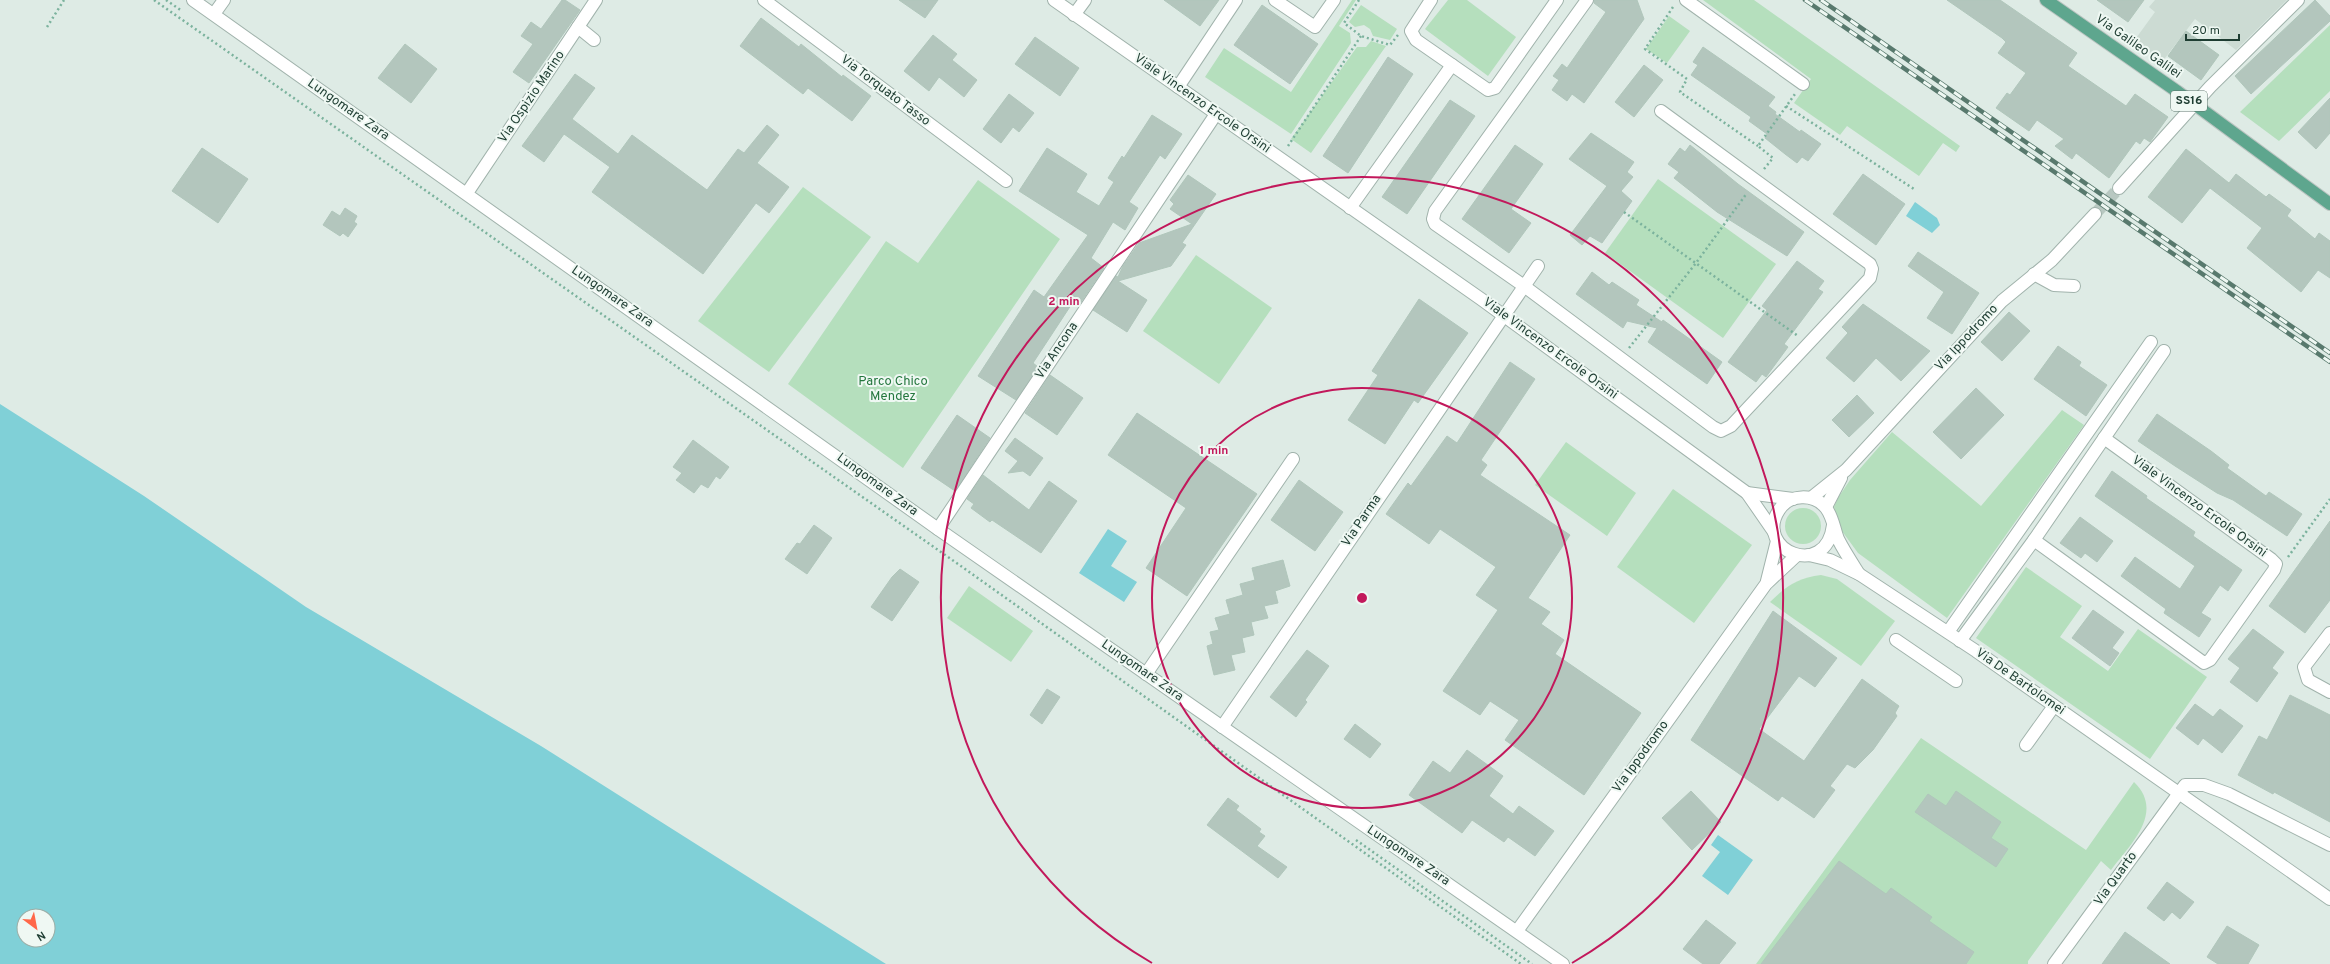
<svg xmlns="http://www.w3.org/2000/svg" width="2330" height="964" font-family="Overpass,sans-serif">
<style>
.built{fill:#ccdbd3}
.green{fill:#b5dfbd}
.water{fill:#80d0d7;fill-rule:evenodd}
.building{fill:#b3c6bd;stroke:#b0c6bb}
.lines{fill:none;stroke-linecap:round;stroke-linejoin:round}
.minor-tunnel{stroke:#b8c8c1;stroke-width:12;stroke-dasharray:12 6;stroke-linecap:butt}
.minor-casing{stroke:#a1b3ac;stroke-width:14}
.major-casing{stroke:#bcc5c2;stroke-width:14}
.path{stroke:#7bb29d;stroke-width:2.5;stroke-dasharray:2 3;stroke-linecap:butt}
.minor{stroke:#fff;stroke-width:12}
.major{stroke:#5ea68e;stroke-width:12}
.rail-casing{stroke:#58796d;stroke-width:4.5}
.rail{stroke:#eff8f3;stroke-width:3;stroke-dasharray:9;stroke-linecap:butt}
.ring{fill:none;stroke:#c2185b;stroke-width:2}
.labels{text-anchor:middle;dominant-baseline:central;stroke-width:4;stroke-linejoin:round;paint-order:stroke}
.shield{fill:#eff8f3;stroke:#5d756c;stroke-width:1}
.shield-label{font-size:12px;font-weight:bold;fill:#1e3d32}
.street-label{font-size:13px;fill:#1e3d32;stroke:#eff8f3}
.park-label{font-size:13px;fill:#24773e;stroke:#eff8f3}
.centre{fill:#c2185b;stroke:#eff8f3;stroke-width:2}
.ring-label{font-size:12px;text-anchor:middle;font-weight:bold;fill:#c2185b;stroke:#eff8f3;stroke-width:4;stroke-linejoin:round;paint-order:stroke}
</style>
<rect width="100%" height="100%" fill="#deebe5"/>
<!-- built -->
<path class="built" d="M2155 0H2287L2236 50 2195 19 2162 62 2134 41 2155 12 2149 7Z"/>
<!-- green -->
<g class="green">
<path d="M1352 0H1356L1339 26 1350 33 1351 43 1291 134 1205 77 1224 48 1291 92Z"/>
<path d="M1448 0H1467L1516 37 1488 76 1425 29Z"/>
<path d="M1703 0H1754L1960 146 1956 152 1943 143 1919 176 1847 126 1840 135 1794 103 1811 79Z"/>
<path d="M1361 5 1397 29 1390 40 1373 36 1370 29 1364 25 1355 27 1349 22Z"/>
<path d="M1669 16 1690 31 1667 63 1646 49Z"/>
<path d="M2330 25V91L2279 141 2240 112Z"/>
<path d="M1371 41 1386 46 1311 153 1291 139 1357 47H1366Z"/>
<path d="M1658 179 1776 264 1723 338 1605 253Z"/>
<path d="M978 180 1060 239 903 468 788 384 886 241 918 263Z"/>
<path d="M803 187 871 237 769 372 698 321Z"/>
<path d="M1196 255 1272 308 1219 384 1143 331Z"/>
<path d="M2062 410 2084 425 1947 618 1858 553 1839 527 1834 507 1838 498 1850 480 1892 432 1981 506Z"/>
<path d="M1566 442 1636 493 1607 536 1535 485Z"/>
<path d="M1673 489 1752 545 1694 623 1617 567Z"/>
<circle cx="1803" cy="526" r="18"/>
<path d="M2026 567 2082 606 2060 637 2108 671 2138 629 2207 677 2150 759 1976 638Z"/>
<path d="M1821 575 1837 579 1895 621 1861 666 1770 602C1786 586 1798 578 1821 575Z"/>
<path d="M969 586 1033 631 1011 662 947 618Z"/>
<path d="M1921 738 2086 850 2134 782C2165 812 2131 844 2111 870L2101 861 2028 961V964H1756Z"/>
</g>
<!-- water -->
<g class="water">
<path d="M1915 202 1937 218 1940 225 1932 233 1906 216Z"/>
<path d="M0 404 144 496 306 607 541 746 886 964H0ZM24 916H48V940H24Z"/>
<path d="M1108 529 1127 541 1111 566 1137 582 1124 602 1079 573Z"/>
<path d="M1718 835 1753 860 1728 895 1702 876 1720 852 1711 845Z"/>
</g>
<!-- building -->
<g class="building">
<path d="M562 0H565L580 10 529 83 513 72 533 44 521 36 531 22 541 29Z"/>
<path d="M899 0H938L925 18Z"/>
<path d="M1164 0H1219L1200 26Z"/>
<path d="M1594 0H1637L1644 19 1584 103 1572 94 1567 101 1552 90 1559 80 1553 76 1562 64 1567 68 1606 12 1594 3Z"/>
<path d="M1947 0H2000L2077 53 2068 66 2126 106 2135 94 2168 117 2150 142 2144 138 2140 144 2136 141 2109 178 2076 153 2072 159 2055 146 2064 139 2037 120 2029 131 1996 108 2007 93 2010 95 2026 73 1998 53 2006 42 2002 38Z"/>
<path d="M2097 0H2144L2128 22Z"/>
<path d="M2315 0 2330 16V21L2251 94 2235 76Z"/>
<path d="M1262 5 1318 44 1290 84 1234 45Z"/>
<path d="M761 18 799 47 801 44 842 77 843 75 871 96 852 121 808 88 803 94 740 46Z"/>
<path d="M2186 31 2219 55 2201 80 2168 56Z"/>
<path d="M933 35 957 54 952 60 977 80 964 97 939 77 929 91 904 71Z"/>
<path d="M1035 37 1079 68 1060 96 1015 64Z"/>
<path d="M405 44 437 69 411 103 378 78Z"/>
<path d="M1703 47 1775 97 1768 106 1776 112 1775 114 1800 132 1801 130 1821 144 1808 161 1802 157 1797 163 1785 154 1765 138 1767 134 1749 121 1751 117 1691 75 1698 65 1693 62Z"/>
<path d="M1388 57 1413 74 1348 173 1323 156Z"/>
<path d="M1644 65 1663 80 1634 117 1615 102Z"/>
<path d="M575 74 595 88 572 119 618 154 632 135 707 190 738 149 744 153 767 125 779 135 757 163 789 187 769 213 756 203 703 274 592 192 610 167 564 134 544 162 522 146Z"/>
<path d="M1009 94 1034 113 1019 132 1013 127 1001 143 983 129Z"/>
<path d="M2330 98V133L2316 149 2298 132Z"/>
<path d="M1450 100 1475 116 1407 214 1382 197Z"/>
<path d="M1152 115 1182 134 1165 159 1160 155 1129 202 1138 208 1125 230 1113 222 1091 258 1104 268 1081 302 1075 299 1033 363 1038 367 1016 400 978 376 1034 290 1044 297 1088 235 1019 191 1047 148 1087 174 1076 192 1099 206 1114 182 1108 178 1122 156 1124 158Z"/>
<path d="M1591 133 1634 162 1627 172 1633 177 1621 191 1632 201 1602 243 1590 236 1582 245 1570 235 1607 186 1569 159Z"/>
<path d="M1515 145 1543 164 1511 209 1531 223 1509 253 1462 219Z"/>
<path d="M1690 145 1738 184 1804 232 1787 256 1717 212 1674 178 1679 172 1668 164 1680 148 1685 152Z"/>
<path d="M202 148 248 179 218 223 172 191Z"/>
<path d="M2186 149 2229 183 2236 174 2266 197 2269 194 2291 210 2287 216 2315 239 2319 233 2330 241V278L2318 270 2301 292 2247 248 2262 228 2210 188 2182 223 2148 197Z"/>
<path d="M1863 174 1905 204 1876 245 1833 214Z"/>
<path d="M1188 175 1216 194 1182 243 1186 245 1171 266 1118 281 1147 300 1127 332 1093 310 1116 276 1118 277 1123 266 1139 243 1192 224 1170 209 1174 204 1170 200Z"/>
<path d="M345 208 357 216 354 222 357 224 348 237 343 233 340 236 323 225 332 211 340 216Z"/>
<path d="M1918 252 1979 293 1952 334 1927 318 1944 292 1908 266Z"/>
<path d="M1797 261 1824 281 1818 289 1823 292 1784 344 1788 347 1766 377 1762 374 1756 382 1728 362 1767 310 1762 306Z"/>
<path d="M1592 272 1609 285 1612 282 1639 300 1636 305 1662 322 1663 320 1722 362 1707 384 1648 342 1657 328 1627 321 1623 328 1576 294Z"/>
<path d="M1419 299 1468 333 1418 403 1414 400 1385 444 1348 420 1378 375 1372 371Z"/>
<path d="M1863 304 1930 351 1901 381 1876 358 1854 382 1826 358 1848 333 1842 327Z"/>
<path d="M2009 312 2030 331 2002 361 1981 342Z"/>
<path d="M2058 346 2081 362 2079 366 2107 385 2086 416 2034 379Z"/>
<path d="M1510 362 1535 379 1481 460 1487 465 1480 475 1570 535 1528 598 1550 612 1541 624 1564 640 1555 654 1641 713 1584 795 1505 740 1519 720 1490 701 1480 715 1443 691 1498 610 1476 595 1496 567 1440 529 1429 544 1386 514 1408 483 1411 486 1447 436 1457 443Z"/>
<path d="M1050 375 1083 398 1057 435 1025 413Z"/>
<path d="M1976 388 2004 415 1961 459 1933 432Z"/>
<path d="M1857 395 1874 413 1849 437 1832 420Z"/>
<path d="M1137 413 1257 494 1187 596 1146 568 1186 508 1108 455Z"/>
<path d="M2157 414 2211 451 2229 465 2227 468 2266 496 2269 492 2302 514 2287 536 2233 500 2217 493 2175 466 2138 441Z"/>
<path d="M957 415 990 438 955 491 921 468Z"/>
<path d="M1015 438 1043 458 1030 476 1023 471 1008 473 1018 461 1005 451Z"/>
<path d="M693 440 729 467 720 479 716 476 708 488 701 484 694 493 676 480 682 473 673 467Z"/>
<path d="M2112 471 2147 496 2146 498 2195 532 2193 536 2242 570 2228 591 2220 585 2201 613 2211 619 2199 637 2164 613 2166 609 2121 576 2135 557 2180 589 2195 566 2095 496Z"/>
<path d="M983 475 1029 510 1049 481 1077 501 1041 553 992 520 990 522 971 508 974 504 967 499Z"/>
<path d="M1299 480 1343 512 1315 551 1271 520Z"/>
<path d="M2080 517 2113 541 2097 562 2085 553 2081 558 2060 543Z"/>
<path d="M2330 521V600L2305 633 2269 606Z"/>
<path d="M814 525 832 538 807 574 785 559 797 543 800 544Z"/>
<path d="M1283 560 1290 586 1275 591 1278 603 1264 606 1268 618 1251 622 1254 635 1242 638 1245 652 1231 655 1235 670 1214 675 1207 646 1213 644 1210 632 1219 630 1215 618 1230 614 1226 600 1243 595 1240 584 1255 580 1252 568Z"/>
<path d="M900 569 919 582 892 621 871 607 892 577Z"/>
<path d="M2093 610 2124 632 2112 648 2119 653 2110 666 2072 638Z"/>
<path d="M1773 611 1837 658 1815 687 1799 676 1759 729 1804 761 1862 679 1899 706 1895 713 1897 716 1873 750 1855 768 1847 764 1830 786 1835 790 1814 818 1782 796 1778 801 1691 740Z"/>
<path d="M2253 629 2284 652 2272 668 2278 673 2257 702 2230 682 2240 668 2228 659Z"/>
<path d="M1307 650 1329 666 1305 700 1307 702 1296 717 1270 697Z"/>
<path d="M1047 689 1060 697 1042 724 1030 715Z"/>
<path d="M2290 695 2330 715V822L2274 792 2273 794 2238 775 2259 736 2267 740Z"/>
<path d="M2195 704 2213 717 2220 709 2243 726 2222 753 2203 738 2198 745 2176 728Z"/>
<path d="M1355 724 1381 744 1370 758 1344 739Z"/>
<path d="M1467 750 1503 776 1489 796 1513 814 1519 806 1554 831 1535 856 1508 837 1504 842 1472 820 1462 833 1409 795 1433 761 1450 773Z"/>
<path d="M1691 791 1721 822 1692 850 1662 818Z"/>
<path d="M1956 791 2001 822 1991 838 2008 849 1996 867 1915 812 1928 794 1946 806Z"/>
<path d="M1228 798 1239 806 1236 810 1261 829 1259 832 1265 836 1257 846 1287 867 1278 878 1207 825Z"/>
<path d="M1839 861 1886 894 1891 888 1932 917 1929 921 1974 952 1966 964H1761Z"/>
<path d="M2167 882 2194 902 2180 919 2172 912 2164 921 2147 908Z"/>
<path d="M1706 920 1736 943 1719 964H1703L1683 949Z"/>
<path d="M2227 926 2259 945 2248 964H2218L2207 957Z"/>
<path d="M2125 932 2170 964H2102Z"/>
</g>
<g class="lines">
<!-- minor-tunnel -->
<path class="minor-tunnel" d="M2095 214 2119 188"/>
<defs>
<g id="minor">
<path d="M193 0 938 529 1563 964"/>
<path d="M764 0 1006 181"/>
<path d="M1054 0 1481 299 1747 493 1774 532"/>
<path d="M1275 0 1315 27 1334 0"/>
<path d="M1431 0 1411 31 1416 40 1488 90 1495 88 1557 0"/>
<path d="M1587 0 1435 211 1433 219 1435 224 1524 286 1713 427 1721 431 1731 426 1870 278 1872 269 1870 264 1661 111"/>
<path d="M1686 0 1803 84"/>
<path d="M214 14 224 0"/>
<path d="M1074 15 1085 0"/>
<path d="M578 27 594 40"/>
<path d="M1178 87 1236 0"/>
<path d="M2119 188 2210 87 2298 0"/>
<path d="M467 193 596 0"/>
<path d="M1350 208 1452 65"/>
<path d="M2034 274 2054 285 2074 286"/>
<path d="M1747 493 1793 499"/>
<path d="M1811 498 1846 470 2002 301 2052 260 2095 214"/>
<path d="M1826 507 1841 478"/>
<path d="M1833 525C1826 581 1753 550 1779 510 1789 494 1814 493 1826 508 1833 517 1834 529 1838 539 1844 551 1852 563 1859 574"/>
<path d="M938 529 1216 114"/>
<path d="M2034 540 2204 663 2210 660 2274 570 2276 564 2271 559 2104 438"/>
<path d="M1809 555 1830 560 1859 574 1976 651 2330 899"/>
<path d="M1767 581 1777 541"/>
<path d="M1948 632 2151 342"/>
<path d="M2330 633 2304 667 2308 680 2330 692"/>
<path d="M1896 640 1956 681"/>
<path d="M1960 641 2034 540 2164 351"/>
<path d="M1146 674 1293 459"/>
<path d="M1222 727 1538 266"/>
<path d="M2026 745 2054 706"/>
<path d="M1517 931 1766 584 1797 555"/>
<path d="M2054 964 2185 785H2204L2229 794 2330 845"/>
</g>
<path id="major" d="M2046 0 2178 92 2330 204"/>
</defs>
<!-- minor casing -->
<use href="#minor" class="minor-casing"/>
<!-- major casing -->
<use href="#major" class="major-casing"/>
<!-- path -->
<g class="path">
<path d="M154 0 958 564 1521 964"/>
<path d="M166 0 182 11"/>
<path d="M1359 0 1344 23 1361 36 1390 45 1398 35"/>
<path d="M1673 7 1645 49 1687 79 1680 92 1758 146"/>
<path d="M47 27 64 0"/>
<path d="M1786 106 1914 189"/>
<path d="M1288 146 1361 36"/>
<path d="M1764 169 1773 158 1758 146 1795 94"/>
<path d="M1624 212 1798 336"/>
<path d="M1629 348 1696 263 1747 193"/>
<path d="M2288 557 2330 499"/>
<path d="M1356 840 1532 964"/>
</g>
<!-- minor -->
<use href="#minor" class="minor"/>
<!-- major -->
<use href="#major" class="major"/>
<defs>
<g id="rail">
<path d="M1805 0 2330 362"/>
<path d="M1821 0 2330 353"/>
</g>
</defs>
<!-- rail casing -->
<use href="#rail" class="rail-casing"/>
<!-- rail -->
<use href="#rail" class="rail"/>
</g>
<!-- distance rings -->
<g class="ring">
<circle cx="1362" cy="598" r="210"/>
<path d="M1152 963A421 421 0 1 1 1572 963"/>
</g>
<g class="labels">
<!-- shield labels -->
<rect class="shield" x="2171" y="91" width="36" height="20" rx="3"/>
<g class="shield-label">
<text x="2189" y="101">SS16</text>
</g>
<!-- street labels -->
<g class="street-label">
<text transform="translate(2138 47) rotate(35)">Via Galileo Galilei</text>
<text transform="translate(885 91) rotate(37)">Via Torquato Tasso</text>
<text transform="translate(532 97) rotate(-56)">Via Ospizio Marino</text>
<text transform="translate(1202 104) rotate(35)">Viale Vincenzo Ercole Orsini</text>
<text transform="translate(348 110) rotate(35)">Lungomare Zara</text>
<text transform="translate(612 297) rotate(35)">Lungomare Zara</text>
<text transform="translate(1967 338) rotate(-47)">Via Ippodromo</text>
<text transform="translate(1550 349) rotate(36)">Viale Vincenzo Ercole Orsini</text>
<text transform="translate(1057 351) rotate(-56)">Via Ancona</text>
<text transform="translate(877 485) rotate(36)">Lungomare Zara</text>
<text transform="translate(2199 507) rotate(36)">Viale Vincenzo Ercole Orsini</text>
<text transform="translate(1362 521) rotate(-56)">Via Parma</text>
<text transform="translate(1142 671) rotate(35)">Lungomare Zara</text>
<text transform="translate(2020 682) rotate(35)">Via De Bartolomei</text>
<text transform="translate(1641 757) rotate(-54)">Via Ippodromo</text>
<text transform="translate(1408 856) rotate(34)">Lungomare Zara</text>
<text transform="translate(2116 879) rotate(-54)">Via Quarto</text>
</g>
<!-- park labels -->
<g class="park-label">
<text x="893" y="382">Parco Chico<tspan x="893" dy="15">Mendez</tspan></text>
</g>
</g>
<circle cx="1362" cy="598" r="6" class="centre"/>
<g class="ring-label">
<text x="1064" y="305">2 min</text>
<text x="1214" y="454">1 min</text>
</g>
<!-- north arrow -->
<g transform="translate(36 928) rotate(148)"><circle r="19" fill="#eff8f3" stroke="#9bada6"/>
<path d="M0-3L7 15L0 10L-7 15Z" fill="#ff6849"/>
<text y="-6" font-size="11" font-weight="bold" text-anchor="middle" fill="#1e3d32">N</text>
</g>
<!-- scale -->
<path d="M2186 34v6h53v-6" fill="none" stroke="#1e3d32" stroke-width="2"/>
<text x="2192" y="34" font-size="12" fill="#1e3d32" stroke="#eff8f3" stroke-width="3" paint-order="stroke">20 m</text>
</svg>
